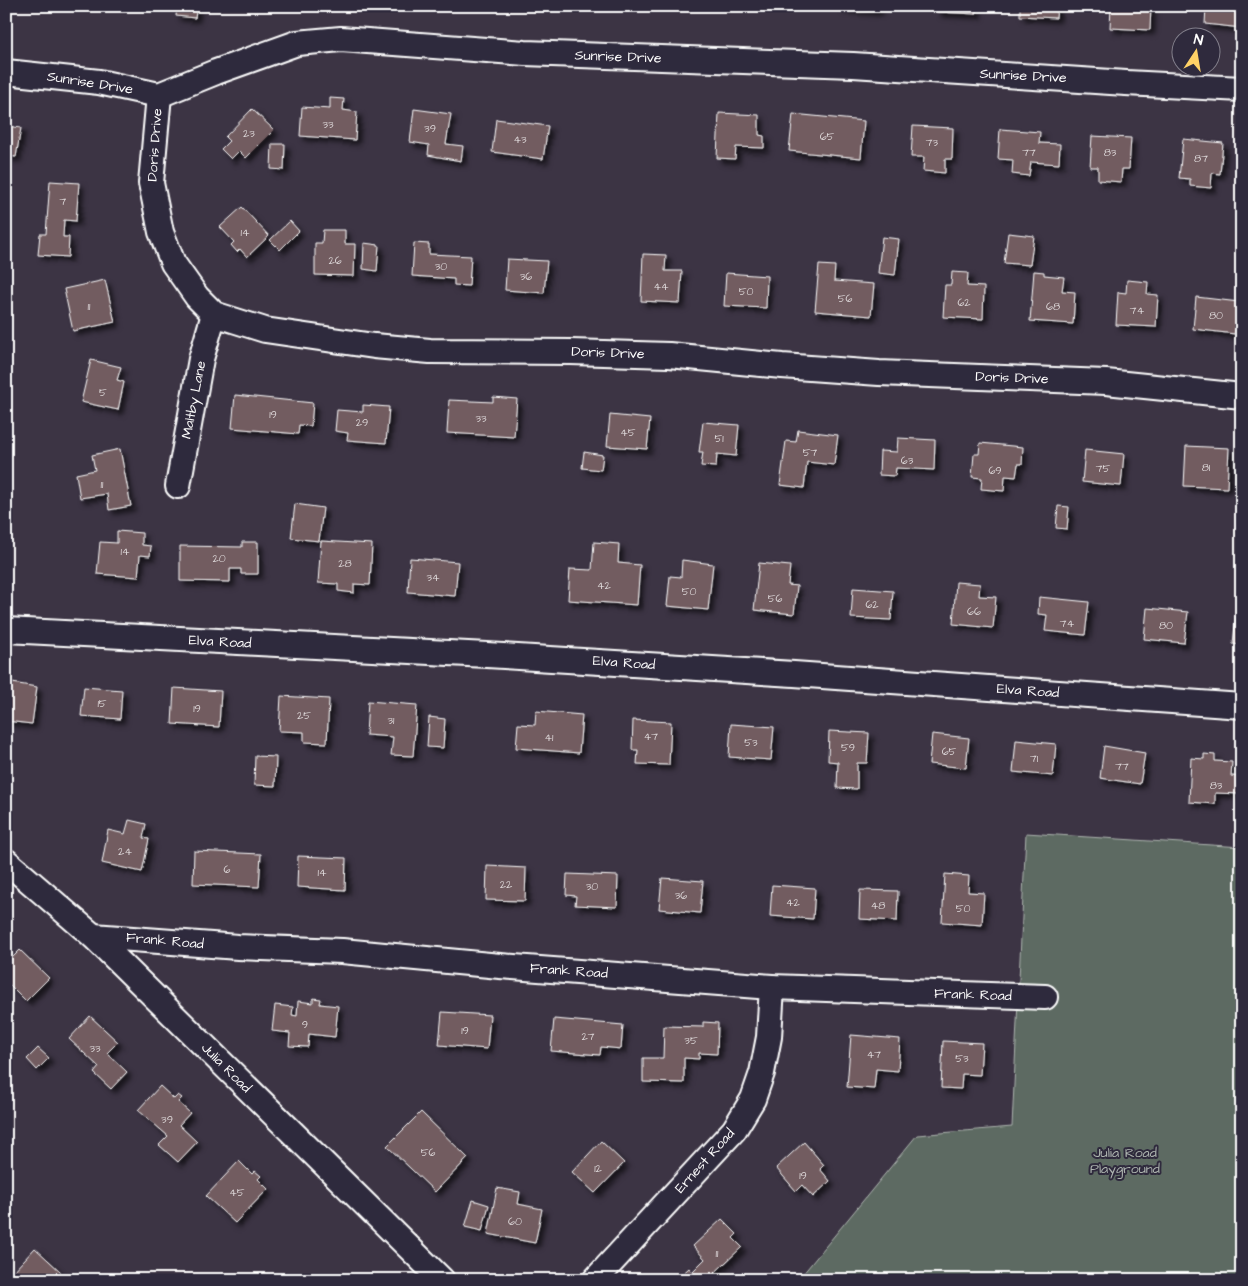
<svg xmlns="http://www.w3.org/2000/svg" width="1248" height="1286" font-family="'Architects Daughter',sans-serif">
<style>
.green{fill:#5d6b62;stroke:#aeb5b0}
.building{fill:#725c60;stroke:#fff;filter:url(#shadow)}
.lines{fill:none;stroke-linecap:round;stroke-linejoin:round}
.minor-casing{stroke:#fff;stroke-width:28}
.minor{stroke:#2f2a3d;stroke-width:24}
.labels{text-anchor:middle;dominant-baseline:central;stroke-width:4;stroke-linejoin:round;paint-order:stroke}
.number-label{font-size:11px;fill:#dcd6d7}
.street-label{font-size:14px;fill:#fff;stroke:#2f2a3d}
.park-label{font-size:14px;fill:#aeb5b0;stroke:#2f2a3d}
</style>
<defs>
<filter id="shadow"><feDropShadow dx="4.5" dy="4.5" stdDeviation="2.5" flood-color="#0009"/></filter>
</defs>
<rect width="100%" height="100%" fill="#3c3444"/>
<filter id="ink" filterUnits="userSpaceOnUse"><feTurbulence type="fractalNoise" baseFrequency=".02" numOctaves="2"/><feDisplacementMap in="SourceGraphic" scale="10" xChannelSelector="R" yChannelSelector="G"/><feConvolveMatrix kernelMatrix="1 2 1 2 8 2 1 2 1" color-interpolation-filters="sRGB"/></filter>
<g filter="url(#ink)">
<!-- green -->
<path class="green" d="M1026 833 1242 847V1280H798L917 1135 1012 1127Z"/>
<!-- building -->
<g class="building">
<path d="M177 6H197L195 18 176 16Z"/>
<path d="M839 6H879L878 11 839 8Z"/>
<path d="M937 6H977L976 14 937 12Z"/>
<path d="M1020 6H1057L1056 18 1020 16Z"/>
<path d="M1111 6H1151L1150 30 1110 28Z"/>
<path d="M1206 6H1242V28L1205 24Z"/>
<path d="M330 98 344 99 343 110 357 112 355 140 300 136 302 107 330 109Z"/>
<path d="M252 109 274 130 246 158 239 151 231 159 221 149 229 141 225 137Z"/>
<path d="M414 109 451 114 446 144 463 146 461 161 428 155 429 145 410 142Z"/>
<path d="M719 113 759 115V135L764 136V148L736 147 735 159 717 158Z"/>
<path d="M793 114 864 121 861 158 789 151Z"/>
<path d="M496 119 548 126 543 159 492 152Z"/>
<path d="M6 126 21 128 16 157 6 156Z"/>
<path d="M913 126 953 128 952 159H945V173L923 171 924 157H911Z"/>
<path d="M1000 129 1040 132 1039 143 1060 144 1059 164 1031 162 1029 176 1012 174 1013 160 998 159Z"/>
<path d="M1092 136 1131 138 1129 169H1122L1121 182 1098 180V167H1090Z"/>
<path d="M1183 139 1223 143 1220 174 1212 173 1211 188 1190 186V179L1179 178Z"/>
<path d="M272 144H285L284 170 271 169Z"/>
<path d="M50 181 79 183 76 221 64 220 63 237H69L68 257 38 255 40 234H46Z"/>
<path d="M242 207 269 236 247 257 240 249 237 252 231 245 234 242 220 227Z"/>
<path d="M290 221 299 231 280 250 270 240Z"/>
<path d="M323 230H345V244H355L354 276 315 275V243H322Z"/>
<path d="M1008 233 1034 236 1030 265 1004 263Z"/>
<path d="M882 237 899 239 895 275 878 273Z"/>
<path d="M364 243 379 245 377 271 363 269Z"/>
<path d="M414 243 429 244V254L471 256 469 286 454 285V279L412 276Z"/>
<path d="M643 254 666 255 665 271H682L680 303 641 301Z"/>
<path d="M507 259 547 261 544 293 505 290Z"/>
<path d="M819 265 835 266 834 281 874 284 871 316 815 311Z"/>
<path d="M1034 271 1044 272V275L1064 277 1062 291 1075 292 1073 324 1030 321Z"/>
<path d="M952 272 968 273 967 286 984 287 983 319 943 317 945 285H951Z"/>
<path d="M726 273 767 276 766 308 724 306Z"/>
<path d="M105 280 115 322 73 331 64 289Z"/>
<path d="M1127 280 1148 282 1147 294 1158 295 1156 327 1116 325 1118 292 1126 293Z"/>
<path d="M1196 297 1239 302 1235 334 1193 329Z"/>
<path d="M91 360 121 367 117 380 124 382 118 410 81 402Z"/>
<path d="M235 395 313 403 311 426 299 425 298 434 232 428Z"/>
<path d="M493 397 517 399 514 437 447 433 449 400 493 402Z"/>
<path d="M363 405 389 407 386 443 347 440 348 433 335 431 337 410 363 412Z"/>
<path d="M610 415 650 419 647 449 607 446Z"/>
<path d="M703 422 739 425 736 456 717 454 716 467 701 466 703 452H699Z"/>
<path d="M798 430 838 435 834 465 807 462 804 488 780 485 786 441 796 442Z"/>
<path d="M898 438 935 440 934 470 896 468 895 476 879 475 880 451 897 452Z"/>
<path d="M980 443 1023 447 1022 464H1018L1016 477 1005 476 1004 491 981 489 982 478 972 477 974 454H979Z"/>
<path d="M1186 446 1229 448 1227 488 1184 486Z"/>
<path d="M120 449 131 506 109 510 107 494 80 498 76 474 95 470 92 455Z"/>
<path d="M1085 450 1124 454 1121 486 1082 482Z"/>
<path d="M584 452 603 455 601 470 582 468Z"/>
<path d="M295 504 323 508 319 541 291 538Z"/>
<path d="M1058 506 1069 507 1067 529 1056 528Z"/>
<path d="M117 531 142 533V545L151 546 150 556 140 555 138 577 97 574 100 542 117 543Z"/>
<path d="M321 541 372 544 370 585 354 584V593L338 591V584L318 583Z"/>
<path d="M242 542H258V574H241V569H230V582L180 581V546L242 547Z"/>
<path d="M594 542 619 544 618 563 640 565 637 605 568 600 570 569 592 570Z"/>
<path d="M410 558 458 562 455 596 408 592Z"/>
<path d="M682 560 713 564 708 610 667 606 670 576 681 577Z"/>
<path d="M759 563 790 566 788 585 797 586 794 614 754 610Z"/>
<path d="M956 582 980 584 979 596 996 597 993 628 953 624Z"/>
<path d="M853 588 893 591 891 620 851 618Z"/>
<path d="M1039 597 1089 602 1085 635 1045 631 1047 615 1038 614Z"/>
<path d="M1147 608 1188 612 1184 643 1144 639Z"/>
<path d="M1236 615 1242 616V645L1233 644Z"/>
<path d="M6 682 37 687 32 724 6 721Z"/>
<path d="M84 687 122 690 120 719 81 716Z"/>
<path d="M174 688 221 691 219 727 172 724Z"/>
<path d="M281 696 329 699 327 743 304 742V732L279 731Z"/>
<path d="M368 701 417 705 413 756 391 755 393 737 366 735Z"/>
<path d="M536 711 582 715 579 753 516 748 518 724 535 725Z"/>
<path d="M429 717 445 719 443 748 427 747Z"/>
<path d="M633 720 671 722 669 765 637 764 638 750H632Z"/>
<path d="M731 724 774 727 771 760 729 757Z"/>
<path d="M829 731 869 733 867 763H857V789L837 788 838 762 828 761Z"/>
<path d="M932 734 969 738 966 768 929 764Z"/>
<path d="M1016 740 1056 744 1053 776 1013 772Z"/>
<path d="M1104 746 1145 753 1140 784 1100 778Z"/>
<path d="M1204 754 1215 755V761L1232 762 1231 776 1242 777V794L1215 793V804L1189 802 1191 758 1204 759Z"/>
<path d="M255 756 276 757 275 786 254 785Z"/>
<path d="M129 820 146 824 143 838 149 839 142 872 102 863 108 830 125 834Z"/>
<path d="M194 851 261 854 259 887 193 884Z"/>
<path d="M298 856 346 858 345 890 297 887Z"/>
<path d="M487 866 526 868 525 901 486 900Z"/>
<path d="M567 874 618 876 617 907 575 905 576 896 566 895Z"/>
<path d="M945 874 969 876 968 892 984 893 982 925 942 922Z"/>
<path d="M662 878 703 881 700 913 659 909Z"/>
<path d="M772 885 815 888 813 919 770 916Z"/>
<path d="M860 890 898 891 897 921 859 919Z"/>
<path d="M20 950 49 978 26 1001 6 981V964Z"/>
<path d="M313 998 321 999 320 1004 338 1006 335 1037 309 1034 308 1047 289 1046 290 1033 272 1031 275 1005 293 1007 292 1015 297 1016 298 1001 313 1003Z"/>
<path d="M442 1012 490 1015 487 1049 439 1045Z"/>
<path d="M90 1016 118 1042 107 1053 127 1072 111 1089 94 1073 99 1067 69 1039Z"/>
<path d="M554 1019 623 1025 621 1049 601 1047 600 1055 551 1051Z"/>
<path d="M703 1022 718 1023 717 1054 699 1053V1059L684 1058V1083L643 1082V1058H663L664 1026 703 1027Z"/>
<path d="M851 1035 900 1039 898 1071 876 1069 874 1089 847 1087Z"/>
<path d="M943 1041 982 1043 980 1075 962 1074 961 1089 941 1088Z"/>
<path d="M38 1048 49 1058 37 1070 27 1059Z"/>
<path d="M160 1086 174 1099 178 1095 182 1098 178 1102 190 1113 179 1125 197 1142 178 1162 159 1145 168 1136 138 1110Z"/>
<path d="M421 1112 468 1158 435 1192 387 1146Z"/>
<path d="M601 1141 624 1163 595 1193 572 1172Z"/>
<path d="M804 1142 824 1165 820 1169 830 1181 813 1197 802 1185 796 1191 776 1168Z"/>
<path d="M239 1161 252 1174 255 1171 261 1176 258 1179 268 1189 235 1223 206 1196Z"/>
<path d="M497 1188 520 1192 518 1204 542 1209 535 1243 488 1234Z"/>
<path d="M473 1200 489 1205 482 1231 465 1227Z"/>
<path d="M722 1219 737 1234 733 1238 742 1247 707 1280H676L689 1268 692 1272 705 1259 693 1246Z"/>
<path d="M35 1248 61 1272 54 1280H19L12 1273Z"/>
</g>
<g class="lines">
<defs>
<g id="minor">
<path d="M6 72 99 82 159 95 216 72 297 43 341 39 525 53 853 65 1126 83 1242 89"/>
<path d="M159 95 151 183 161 232 173 263 197 297 214 314 265 330 374 346 430 351 571 352 669 355 782 366 879 373 1106 382 1242 396"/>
<path d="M178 486 201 359 214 314"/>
<path d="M6 630 487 655 794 674 1242 706"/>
<path d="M6 861 93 936 442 1280"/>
<path d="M93 936 238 947 342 951 500 966 772 987 1045 997"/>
<path d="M595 1280 734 1130 753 1099 762 1073 769 1037 772 987"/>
</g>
</defs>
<!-- minor casing -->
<use href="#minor" class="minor-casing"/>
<!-- minor -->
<use href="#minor" class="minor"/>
</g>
</g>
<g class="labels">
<!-- number labels -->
<g class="number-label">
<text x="328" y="124">33</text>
<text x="430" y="128">39</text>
<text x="249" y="133">23</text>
<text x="827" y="136">65</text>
<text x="520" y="139">43</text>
<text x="932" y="142">73</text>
<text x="1029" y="152">77</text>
<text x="1110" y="152">83</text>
<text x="1201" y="158">87</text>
<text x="63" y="201">7</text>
<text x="245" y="232">14</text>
<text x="335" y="260">26</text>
<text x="441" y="266">30</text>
<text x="526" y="276">36</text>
<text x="661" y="286">44</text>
<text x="746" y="291">50</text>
<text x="845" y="298">56</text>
<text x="964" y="302">62</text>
<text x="89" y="306">11</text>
<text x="1053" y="306">68</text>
<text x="1137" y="310">74</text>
<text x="1216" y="315">80</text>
<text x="103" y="392">5</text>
<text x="273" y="414">19</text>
<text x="481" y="418">33</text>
<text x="362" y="422">29</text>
<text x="628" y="432">45</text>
<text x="719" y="438">51</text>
<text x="810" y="452">57</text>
<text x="907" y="460">63</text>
<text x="1206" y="467">81</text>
<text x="1103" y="468">75</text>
<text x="995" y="470">69</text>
<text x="102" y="484">11</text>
<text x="125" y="551">14</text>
<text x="219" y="558">20</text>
<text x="345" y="563">28</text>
<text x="433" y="577">34</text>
<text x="604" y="585">42</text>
<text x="689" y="591">50</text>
<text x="775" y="598">56</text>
<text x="872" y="604">62</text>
<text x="974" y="611">66</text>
<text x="1067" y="623">74</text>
<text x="1166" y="625">80</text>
<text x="102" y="703">15</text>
<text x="197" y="708">19</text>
<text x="304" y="715">25</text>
<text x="391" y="720">31</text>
<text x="651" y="736">47</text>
<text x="549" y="737">41</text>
<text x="751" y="742">53</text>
<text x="848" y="747">59</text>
<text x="949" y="751">65</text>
<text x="1034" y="758">71</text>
<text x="1122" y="766">77</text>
<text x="1216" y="785">83</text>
<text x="125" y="851">24</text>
<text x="227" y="869">6</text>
<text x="322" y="872">14</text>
<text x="506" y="884">22</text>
<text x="592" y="886">30</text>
<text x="681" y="895">36</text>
<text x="793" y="902">42</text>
<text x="878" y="905">48</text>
<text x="963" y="908">50</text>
<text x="305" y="1024">9</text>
<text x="465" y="1030">19</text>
<text x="588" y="1036">27</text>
<text x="691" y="1040">35</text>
<text x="95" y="1048">33</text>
<text x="874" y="1054">47</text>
<text x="962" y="1058">53</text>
<text x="167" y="1119">39</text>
<text x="428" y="1152">56</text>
<text x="598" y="1168">12</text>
<text x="803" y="1175">19</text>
<text x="237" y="1192">45</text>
<text x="515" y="1221">60</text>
<text x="717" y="1253">11</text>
</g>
<!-- street labels -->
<g class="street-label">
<text transform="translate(618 57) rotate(2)">Sunrise Drive</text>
<text transform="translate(1023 76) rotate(3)">Sunrise Drive</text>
<text transform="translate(90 83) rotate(9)">Sunrise Drive</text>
<text transform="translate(155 145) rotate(-86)">Doris Drive</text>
<text transform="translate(608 353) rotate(2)">Doris Drive</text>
<text transform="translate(1012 378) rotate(2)">Doris Drive</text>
<text transform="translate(194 400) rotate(-79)">Maltby Lane</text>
<text transform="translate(220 642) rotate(3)">Elva Road</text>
<text transform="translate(624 663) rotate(4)">Elva Road</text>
<text transform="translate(1028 691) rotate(4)">Elva Road</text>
<text transform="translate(165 941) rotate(5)">Frank Road</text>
<text transform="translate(569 971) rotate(4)">Frank Road</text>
<text transform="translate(973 995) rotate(2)">Frank Road</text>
<text transform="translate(226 1068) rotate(45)">Julia Road</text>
<text transform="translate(705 1161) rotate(-48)">Ernest Road</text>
</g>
<!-- park labels -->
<g class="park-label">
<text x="1125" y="1153">Julia Road<tspan x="1125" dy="16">Playground</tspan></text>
</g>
</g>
<!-- margin -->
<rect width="1248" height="1286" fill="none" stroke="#2f2a3d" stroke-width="25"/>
<rect x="12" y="12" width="1223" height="1261" fill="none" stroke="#fff" stroke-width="2" filter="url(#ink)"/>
<!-- north arrow -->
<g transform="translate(1196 52) rotate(12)"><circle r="24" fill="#2f2a3d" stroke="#827f8b"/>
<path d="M0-4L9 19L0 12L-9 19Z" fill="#ffd166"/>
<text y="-8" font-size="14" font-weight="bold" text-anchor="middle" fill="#ffffff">N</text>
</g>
</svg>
